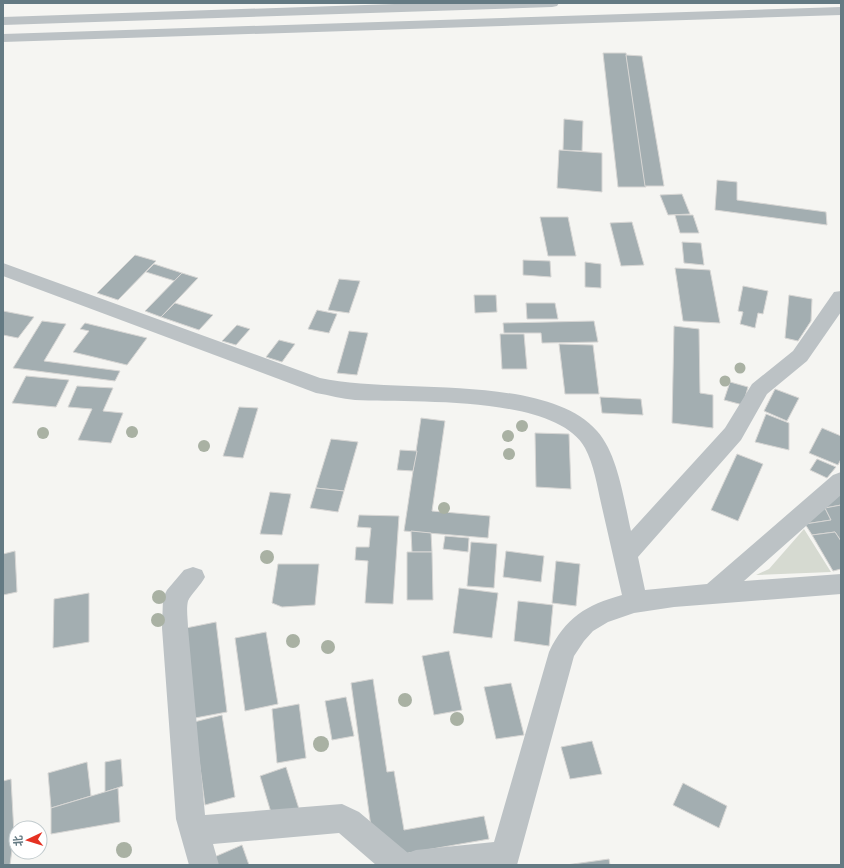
<svg xmlns="http://www.w3.org/2000/svg" width="844" height="868" font-family="'Fira Sans Condensed','Noto Sans SC',sans-serif">
<style>
.green{fill:#d6dad1}
.building{fill:#a3aeb1;stroke:#d7d6d4}
.lines{fill:none;stroke-linecap:round;stroke-linejoin:round}
.minor{fill:#bcc2c5;fill-rule:evenodd}
.tree{fill:#a9b1a3}
</style>
<rect width="100%" height="100%" fill="#f5f5f2"/>
<!-- green -->
<path class="green" d="M804 529 831 572 756 575 769 569Z"/>
<!-- building -->
<g class="building">
<path d="M603 53H626L646 187H618Z"/>
<path d="M626 55 642 56 664 186H645Z"/>
<path d="M564 119 583 121 582 151 563 150Z"/>
<path d="M559 150 602 153V192L557 188Z"/>
<path d="M717 180 737 182V200L826 212 827 225 715 210Z"/>
<path d="M682 194 690 214 668 215 660 195Z"/>
<path d="M675 215H693L699 233H680Z"/>
<path d="M540 217H568L576 256H548Z"/>
<path d="M632 222 644 265 621 266 610 223Z"/>
<path d="M682 242 701 243 704 265 684 263Z"/>
<path d="M135 255 156 261 118 300 97 293Z"/>
<path d="M523 260 550 261 551 277 523 275Z"/>
<path d="M585 262 601 264V288L585 287Z"/>
<path d="M154 264 182 273 175 281 146 272Z"/>
<path d="M675 268 710 270 720 323 683 321Z"/>
<path d="M182 273 198 278 161 317 145 311Z"/>
<path d="M339 279 360 281 349 313 328 310Z"/>
<path d="M743 286 768 291 763 314 758 313 755 328 740 324 743 312 738 311Z"/>
<path d="M474 295H496L497 312 475 313Z"/>
<path d="M789 295 812 299 811 321 798 341 785 338Z"/>
<path d="M175 303 213 315 199 330 161 317Z"/>
<path d="M526 303H555L558 319H527Z"/>
<path d="M317 310 337 314 329 333 308 329Z"/>
<path d="M3 311 34 317 18 338 3 335Z"/>
<path d="M42 321 66 324 44 361 120 371 115 381 13 368Z"/>
<path d="M594 321 598 342 542 343 541 333H504L503 323Z"/>
<path d="M85 323 147 338 127 365 73 352 89 331 80 329Z"/>
<path d="M237 325 250 329 236 345 222 341Z"/>
<path d="M674 326 699 329 700 393 713 395V428L672 423Z"/>
<path d="M349 331 368 333 357 375 337 373Z"/>
<path d="M500 334H524L527 369H502Z"/>
<path d="M279 340 295 344 282 362 266 357Z"/>
<path d="M559 344 593 345 599 394H565Z"/>
<path d="M26 376 69 380 56 407 12 403Z"/>
<path d="M730 382 748 387 743 405 724 400Z"/>
<path d="M77 386 113 388 103 411 123 413 111 443 78 440 92 409 68 407Z"/>
<path d="M775 389 799 398 787 421 764 411Z"/>
<path d="M600 397 641 399 643 415 602 413Z"/>
<path d="M239 407 258 408 243 458 223 456Z"/>
<path d="M766 414 789 423V450L755 442Z"/>
<path d="M421 418 445 421 432 511 490 516 488 538 404 531Z"/>
<path d="M822 428 841 436V459L838 465 809 453Z"/>
<path d="M535 433 569 434 571 489 536 487Z"/>
<path d="M331 439 358 442 344 491 316 488Z"/>
<path d="M400 450 417 451 413 471 397 470Z"/>
<path d="M737 454 763 464 738 521 711 510Z"/>
<path d="M817 459 836 467 827 478 810 470Z"/>
<path d="M316 488 344 491 338 512 310 508Z"/>
<path d="M841 491V505L825 508 831 520 805 524Z"/>
<path d="M270 492 291 494 282 535 260 534Z"/>
<path d="M841 505V541L835 532 812 535 805 524 831 520 825 508Z"/>
<path d="M359 515 399 516 393 604 365 603 368 561 355 560 356 547H369L371 528 357 527Z"/>
<path d="M411 531 431 533 432 552H412Z"/>
<path d="M835 532 841 541V569L833 571 812 535Z"/>
<path d="M445 536 469 538 468 552 443 549Z"/>
<path d="M471 542 497 544 494 588 467 586Z"/>
<path d="M15 551 17 592 3 595V554Z"/>
<path d="M506 551 544 556 541 582 503 577Z"/>
<path d="M407 552H432L433 600H407Z"/>
<path d="M556 561 580 564 576 606 552 603Z"/>
<path d="M278 564H319L315 605 282 607 272 603Z"/>
<path d="M459 588 498 593 492 638 453 633Z"/>
<path d="M89 593V642L53 648 54 599Z"/>
<path d="M518 601 553 605 549 646 514 641Z"/>
<path d="M216 622 227 712 195 718 186 628Z"/>
<path d="M266 632 278 704 245 711 235 638Z"/>
<path d="M449 651 462 710 434 715 422 656Z"/>
<path d="M373 679 387 772 394 771 404 830 484 816 489 839 403 854 371 827 351 683Z"/>
<path d="M511 683 524 735 496 739 484 687Z"/>
<path d="M346 697 354 736 332 740 325 701Z"/>
<path d="M299 704 306 758 277 763 272 709Z"/>
<path d="M222 715 235 797 205 805 194 722Z"/>
<path d="M592 741 602 774 570 779 561 747Z"/>
<path d="M121 759 123 786 105 792V762Z"/>
<path d="M87 762 91 796 51 808 48 773Z"/>
<path d="M286 767 299 809 273 819 260 776Z"/>
<path d="M11 779 14 834 10 865H3V781Z"/>
<path d="M683 783 727 806 719 828 673 805Z"/>
<path d="M118 788 120 822 51 834V808Z"/>
<path d="M242 845 249 865H214L212 858Z"/>
<path d="M609 859 610 865H566Z"/>
</g>
<g class="lines">
<!-- minor -->
<g class="minor">
<path d="M424 3H559L557 6 552 7 3 25V17Z"/>
<path d="M841 7V15L3 42V34Z"/>
<path d="M3 263 320 378C394 395 545 372 597 431 618 454 624 501 631 531L725 428 752 384 793 351 834 292 841 291V312L807 361 767 394 741 440 638 557 645 590 707 584 833 475 841 472V495L744 581 841 574V594L674 607 634 613 608 622 593 631 584 641 574 656 517 865H376L339 833 213 844 219 865H189L176 819 162 628 163 598 167 590 184 570 193 567 202 570 205 577C201 585 191 594 188 601 186 609 188 620 188 628L205 815 342 804 359 812 408 853 416 850 494 842 549 652C565 618 586 605 622 595 615 564 608 534 601 503 597 485 594 465 585 448 556 394 409 403 355 400 342 399 329 395 316 393L3 276Z"/>
</g>
</g>
<!-- trees -->
<g class="tree">
<circle cx="740" cy="368" r="5.5"/>
<circle cx="725" cy="381" r="5.5"/>
<circle cx="522" cy="426" r="6"/>
<circle cx="132" cy="432" r="6"/>
<circle cx="43" cy="433" r="6"/>
<circle cx="508" cy="436" r="6"/>
<circle cx="204" cy="446" r="6"/>
<circle cx="509" cy="454" r="6"/>
<circle cx="444" cy="508" r="6"/>
<circle cx="267" cy="557" r="7"/>
<circle cx="159" cy="597" r="7"/>
<circle cx="158" cy="620" r="7"/>
<circle cx="293" cy="641" r="7"/>
<circle cx="328" cy="647" r="7"/>
<circle cx="405" cy="700" r="7"/>
<circle cx="457" cy="719" r="7"/>
<circle cx="321" cy="744" r="8"/>
<circle cx="124" cy="850" r="8"/>
</g>
<!-- border -->
<rect width="844" height="868" fill="none" stroke="#647a83" stroke-width="8"/>
<!-- north arrow -->
<g transform="translate(28 840) rotate(266)"><circle r="19" fill="#ffffff" stroke="#c1cacd"/>
<path d="M0-3L7 15L0 10L-7 15Z" fill="#e53122"/>
<text y="-6" font-size="11" font-weight="bold" text-anchor="middle" fill="#647a83">北</text>
</g>
</svg>
